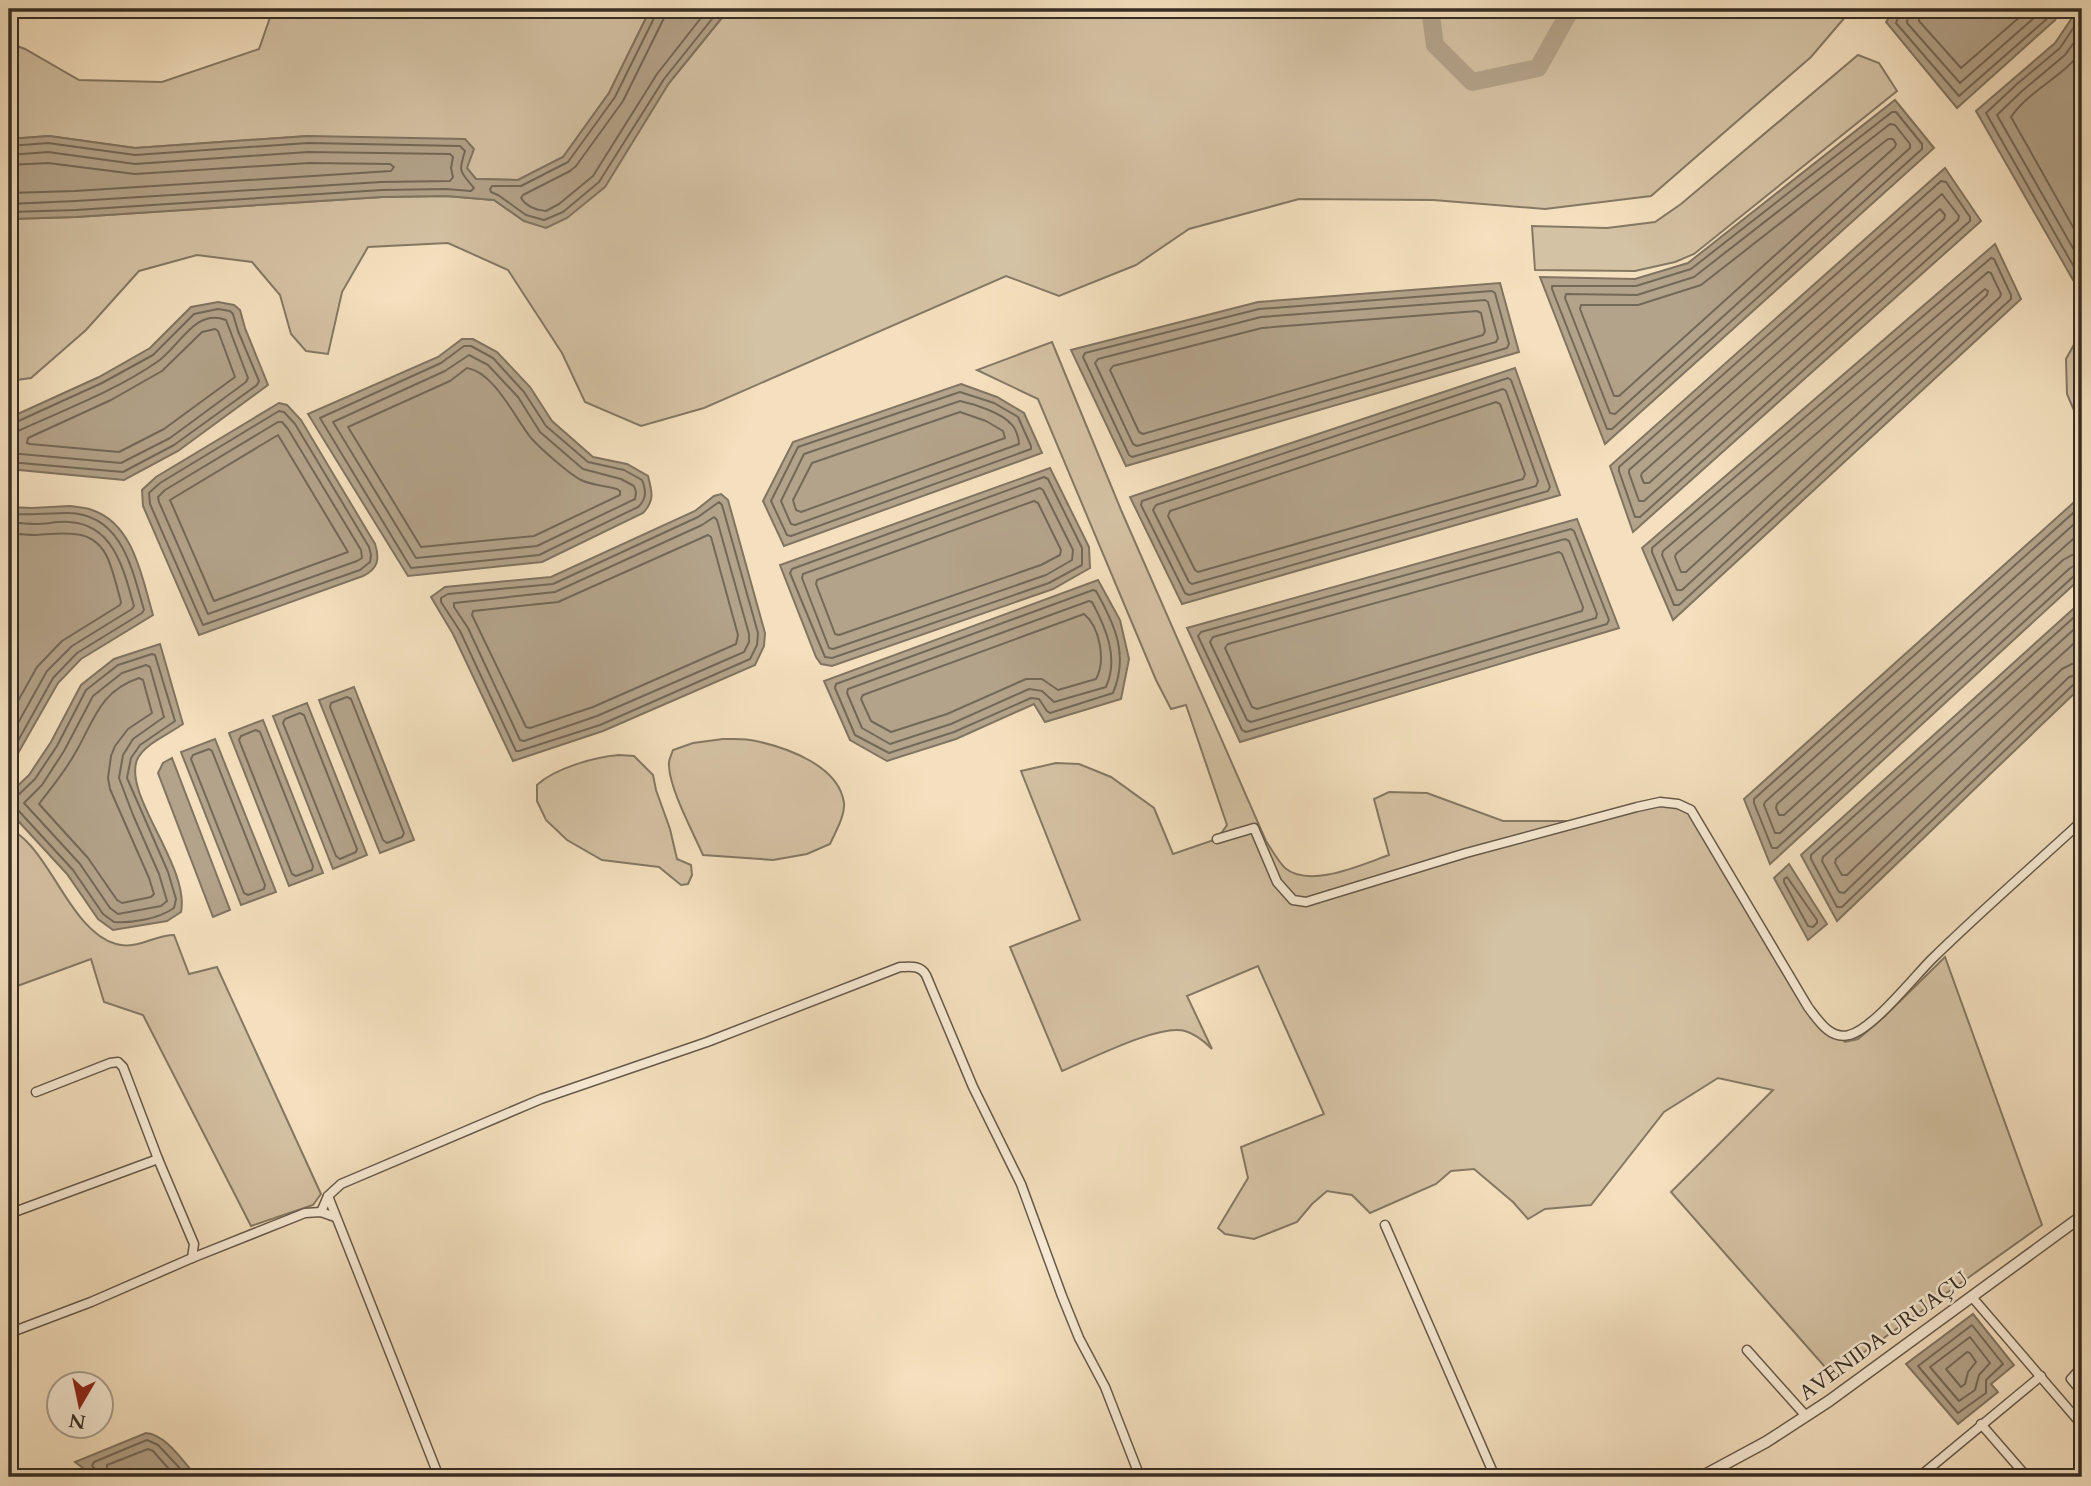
<svg xmlns="http://www.w3.org/2000/svg" width="2091" height="1486" font-family="Cardo,serif">
<style>
.green{fill:#d4c2a4;stroke:#857864;stroke-width:2}
.water{fill:#b3a38a;stroke:#817461;stroke-width:2}
.lines{fill:none;stroke-linecap:round;stroke-linejoin:round}
.shore{stroke:#746857;stroke-width:2}
.river{stroke:#b3a38a;stroke-width:18}
.minor-casing{stroke:#665a4a;stroke-width:11}
.tertiary-casing{stroke:#665a4a;stroke-width:13}
.minor{stroke:#f8ebd5;stroke-width:8}
.tertiary{stroke:#f8ebd5;stroke-width:10}
.labels{text-anchor:middle;dominant-baseline:central;stroke-width:5;stroke-linejoin:round;paint-order:stroke}
.street-label{font-size:21px;fill:#362d24;stroke:#f8ebd5}
</style>
<rect width="100%" height="100%" fill="#f4e0be"/>
<filter id="stains"><feTurbulence type="fractalNoise" baseFrequency=".00286" numOctaves="4"/><feColorMatrix values="0 0 0 0 .2 0 0 0 0 .09 0 0 0 0 .02 0 0 0 .5 -.17"/></filter>
<radialGradient id="worn" r=".72"><stop offset=".6" stop-color="#630" stop-opacity="0"/><stop offset="1" stop-color="#630" stop-opacity=".3"/></radialGradient>
<!-- green -->
<g class="green">
<path d="M273 9H653L649 12 609 93 563 157 518 180 476 179 466 168 308 136 135 148 49 136 9 139V43L25 49 79 80 162 82 259 49Z"/>
<path d="M729 9H1852L1811 57 1651 196 1545 209 1433 200 1299 199 1189 229 1136 265 1059 296 1006 276 704 408 641 426 585 402 562 353 508 270 448 243 368 247 342 292 328 354 306 351 291 334 280 295 252 262 197 255 139 271 86 330 31 378 9 381V219L76 217 382 197 446 196 494 200 524 221 669 83Z"/>
<path d="M1858 55 1879 63 1897 91 1694 254 1675 262 1635 271 1535 270 1532 226 1607 228 1655 222 1681 204Z"/>
<path d="M2082 330V429L2067 394 2066 359Z"/>
<path d="M1052 342 1121 510 1266 841C1272 850 1278 861 1285 868 1310 889 1363 864 1389 855L1374 799 1389 792 1427 793 1503 821H1585L1660 802 1691 810 1808 1007 1845 1042 1858 1039 1885 1016 1945 957 2042 1225 1832 1375 1671 1192 1773 1090 1718 1078 1664 1112 1591 1205 1545 1209 1528 1219 1513 1202 1474 1169 1451 1171 1436 1184 1370 1213 1352 1195 1327 1191 1312 1204 1297 1222 1254 1239 1225 1234 1218 1228 1248 1178 1241 1147 1324 1114 1258 966 1187 996 1212 1049C1204 1041 1196 1034 1185 1031 1158 1024 1089 1060 1062 1071L1010 947 1080 920 1021 771 1056 763 1079 764 1111 777 1154 808 1173 854 1217 839 1227 825 1186 705 1171 709 1156 680 1038 399 977 370Z"/>
<path d="M723 739C734 739 745 738 756 741 788 748 839 766 844 803 845 816 835 833 830 844L807 854 773 860 703 855C693 832 670 790 669 766 668 760 671 756 673 750L693 743Z"/>
<path d="M619 755 634 756 653 775 656 790 670 829 677 859 691 865 692 875 688 884 681 885 659 867 602 860 567 840 546 820 537 801V785C555 768 595 757 619 755Z"/>
<path d="M9 826C15 832 23 837 29 844 56 872 77 933 116 944 137 950 154 935 174 935L189 974 217 967 321 1194 313 1205 251 1226 143 1015 104 1002 91 959 9 989Z"/>
</g>
<!-- water -->
<g class="water">
<path d="M653 9H729L669 83 605 187 567 218 546 228 524 221 494 200 446 196 382 197 76 217 9 219V139L49 136 135 148 308 136 465 139 474 149 467 168 476 179 518 180 563 157 609 93 649 12Z"/>
<path d="M1895 9H2062L2055 20 1957 108 1886 22Z"/>
<path d="M2078 9H2082V289L2080 292 1976 111 2055 43Z"/>
<path d="M1895 100 1934 148 1605 444 1540 277 1635 279 1688 263Z"/>
<path d="M1945 168 1981 221 1633 532 1610 466Z"/>
<path d="M1995 244 2021 299 1673 620 1642 548Z"/>
<path d="M1500 283 1519 352 1126 466 1071 350 1258 302Z"/>
<path d="M218 302 234 305 240 310 245 328 268 385 178 451 124 480 9 469V418L99 377 150 348 191 307Z"/>
<path d="M462 339H473L497 352 530 387 552 421 593 457 627 464 648 476C652 492 655 500 643 513L542 562 408 576 308 414 438 357Z"/>
<path d="M1515 368 1560 495 1182 604 1130 497Z"/>
<path d="M961 384 997 397 1024 413 1042 453 784 546 763 501 793 442Z"/>
<path d="M279 403 287 405 301 420 375 544C380 559 378 569 363 576L199 635 143 506 142 490 156 477Z"/>
<path d="M1050 468 1089 547 1090 568 1053 589 832 666 821 664 816 657 780 565Z"/>
<path d="M721 494 728 500 765 633 764 646 755 665 603 731 513 761 453 634 431 597 445 587 551 577 695 511 714 496Z"/>
<path d="M2082 495V577L1770 864 1744 799Z"/>
<path d="M70 506C77 507 85 507 92 510 134 524 142 578 153 615L81 659 58 683 9 769V507L32 508Z"/>
<path d="M1577 519 1619 628 1240 742 1187 628Z"/>
<path d="M1098 580 1120 620 1129 659 1121 699 1045 722 1034 704 956 739 887 761 850 740 824 681Z"/>
<path d="M2082 601V686L1837 921 1801 855Z"/>
<path d="M160 644 183 724C169 734 144 744 137 760 123 795 190 867 181 912L167 921 113 930 98 919 67 874 9 811V794L29 775 51 742 81 685 114 659Z"/>
<path d="M354 687 414 840 380 853 319 700Z"/>
<path d="M307 703 367 855 333 869 273 716Z"/>
<path d="M263 720 323 873 289 886 229 733Z"/>
<path d="M215 739 276 892 241 905 181 752Z"/>
<path d="M172 758 230 910 213 917 158 773 163 763Z"/>
<path d="M1789 864 1827 924 1808 940 1774 878Z"/>
<path d="M1973 1314 2014 1365 1991 1384 1998 1392 1958 1424 1906 1364Z"/>
<path d="M146 1433C167 1435 183 1462 197 1477H95L75 1462Z"/>
</g>
<g class="lines">
<!-- shore -->
<g class="shore">
<path d="M657 9 656 14 615 97 568 162 521 186H492L490 189 491 192 498 195 526 215 544 220 563 212 599 182 664 79 720 9"/>
<path d="M666 9 664 18 623 101 576 166 570 171 523 195 521 198C526 206 536 210 546 211L559 204 593 176 657 74 708 9"/>
<path d="M1901 9 1896 23 1959 96 2050 16 2054 9"/>
<path d="M1909 9 1907 23 1960 83 2044 9"/>
<path d="M1920 9 1919 21 1961 68 2029 9"/>
<path d="M2082 15 2060 48 2017 84 1986 113 2082 281"/>
<path d="M2082 31 2065 55 2022 91 1997 115 2082 264"/>
<path d="M2082 50C2064 77 2029 90 2011 117L2082 243"/>
<path d="M1892 112H1896L1922 144V149L1612 429H1607L1552 289V286H1636L1691 269Z"/>
<path d="M1890 124 1895 125 1910 144V148L1615 414 1610 413 1565 298 1566 294 1637 295 1694 277Z"/>
<path d="M1888 139H1893L1896 144 1895 147 1619 396H1614L1580 309 1581 305H1638L1701 285Z"/>
<path d="M9 146 48 143 135 155 308 143 460 146 465 151C458 173 460 171 474 188L471 191 446 189 382 190 76 210 9 212"/>
<path d="M9 155 48 152 135 164 308 152 450 154 453 157 451 168 453 177 450 181 381 182 76 201 9 204"/>
<path d="M9 165 48 163 135 174 309 163 390 164 394 167 391 171 75 191 9 193"/>
<path d="M1941 181 1946 182 1970 217V221L1640 517H1635L1619 471V467Z"/>
<path d="M1942 194 1959 216 1958 220 1644 501H1639L1629 473V470Z"/>
<path d="M1940 209 1945 215 1944 219 1649 483H1644L1641 476 1642 473Z"/>
<path d="M1991 258 1994 259 2011 295V299L1679 605H1674L1652 552V548Z"/>
<path d="M1988 272 1991 273 2001 294 2000 297 1682 590H1677L1662 555 1663 551Z"/>
<path d="M1985 289 1988 291 1987 295 1686 572H1681L1675 557 1676 554Z"/>
<path d="M1492 291 1495 293 1509 344 1507 348 1132 457 1129 455 1083 357 1085 353 1259 309Z"/>
<path d="M1485 300 1488 302 1498 338 1496 342 1137 446 1133 444 1095 363 1098 359 1261 317Z"/>
<path d="M1477 311 1481 313 1485 331 1483 335 1143 434 1139 432 1110 370 1113 366 1262 328Z"/>
<path d="M215 329 218 331 235 377 164 429 119 452 30 444 27 443 28 438 111 400 162 371 202 332Z"/>
<path d="M464 346H471L493 358 524 392 546 426 588 462 624 470 642 480C646 490 647 499 638 507L539 555 411 568 320 418 441 363Z"/>
<path d="M469 355 488 365 518 397 540 432 583 469 621 479 634 486 636 492 635 499 537 546 416 558 333 422 445 371Z"/>
<path d="M467 368C494 372 515 418 531 438 540 448 569 474 581 480 591 485 606 486 617 489L620 491V495L534 536 421 547 348 427 450 381Z"/>
<path d="M1508 378 1511 380 1550 487 1548 491 1189 595 1185 593 1141 505 1142 501Z"/>
<path d="M1503 389 1506 391 1538 481 1536 486 1192 584 1189 582 1153 510 1156 505Z"/>
<path d="M960 392 994 403 1018 417 1031 446V449L791 536 787 535 771 501 798 447Z"/>
<path d="M960 401C974 404 1002 413 1011 424 1016 428 1019 439 1019 444L795 525 791 524 781 501 804 454Z"/>
<path d="M1496 402 1500 404 1525 474 1523 479 1198 572 1195 570 1168 516 1170 511Z"/>
<path d="M279 411 284 412 295 424 369 547 371 555 370 562 360 570 203 625 150 504 149 493 160 483Z"/>
<path d="M960 412 986 421 1003 431 1005 438 801 512 796 510 793 500 812 463Z"/>
<path d="M278 422H282L288 429 361 550 362 558 357 561 208 614 159 502 158 497 165 490Z"/>
<path d="M9 424 14 423 102 383 153 355 194 314 218 309 230 311 233 314 238 331 259 381 257 385 174 445 123 472 9 462"/>
<path d="M9 433 18 431C64 410 115 391 157 362 179 348 194 308 226 320L248 378 246 382 170 438 121 463 9 453"/>
<path d="M278 435 348 552 214 601 170 500Z"/>
<path d="M1044 477 1048 479 1082 548V565L1049 583 832 658 825 657 790 573 792 569Z"/>
<path d="M1040 488 1043 490 1073 550 1072 560 1046 575 833 649 829 648 802 578 803 574Z"/>
<path d="M1034 501 1038 503 1061 550 1060 555 1041 565 839 635 835 634 816 584 817 580Z"/>
<path d="M719 502 722 505 758 633 757 645 750 659 600 725 519 751H516L460 631 441 602V598L448 594 553 584 698 517Z"/>
<path d="M2082 505 1754 799V803L1772 848H1777L2075 575 2082 573"/>
<path d="M9 514C29 515 48 513 68 513 122 514 132 569 144 610L142 613 77 653 53 678 9 757"/>
<path d="M714 517 717 520 749 634V642L744 652 597 716 524 741 520 740 468 628 454 607V603L555 592 702 525Z"/>
<path d="M2082 517 1765 802 1764 805 1775 833H1780L2069 569 2075 565 2082 564"/>
<path d="M9 522C18 523 27 524 36 524 47 524 58 521 69 522 114 524 124 571 134 606L132 609 72 646 47 671 9 739"/>
<path d="M1571 529 1574 531 1609 620 1607 624 1246 732 1242 730 1198 636 1201 632Z"/>
<path d="M2082 531 1777 804 1776 808 1779 815H1784L2063 560 2072 555 2082 553"/>
<path d="M9 533C18 534 27 535 36 535 65 533 94 527 108 559 114 573 117 588 121 602L120 605 62 641 37 667 9 717"/>
<path d="M708 535 711 537 738 635 736 644 593 707 530 728 526 727 472 615 473 611 558 602Z"/>
<path d="M1565 539 1569 541 1597 614 1596 618 1251 722 1247 720 1210 642 1213 637Z"/>
<path d="M1559 552 1562 554 1583 607 1582 611 1257 709 1252 707 1225 648 1228 644Z"/>
<path d="M1093 590 1096 591C1115 625 1129 655 1113 693L1050 713 1047 711 1039 699 1031 698 954 732 889 753 855 735 835 688 836 684Z"/>
<path d="M1089 601 1092 602C1106 628 1119 658 1106 687L1054 702 1042 691 1029 689 951 724 890 744 862 728 847 693 848 689Z"/>
<path d="M2082 610 1811 855V859L1837 907H1842L2074 684 2082 682"/>
<path d="M1084 614C1100 627 1106 661 1096 679L1058 690 1042 679H1026L947 714 891 732 871 721 861 699 863 695Z"/>
<path d="M2082 622 1823 857 1822 861 1839 892 1844 893 2069 677 2082 673"/>
<path d="M2082 636 1836 859 1835 863 1842 875H1847L2062 669 2072 664 2082 662"/>
<path d="M146 665 150 667 164 717 133 739 123 755 119 778 133 815 159 874 167 901 161 906 118 914 110 908 80 864 24 803 42 785 64 751 93 696 122 673Z"/>
<path d="M139 678 143 680 152 713 128 729 115 746 111 756 108 778 110 789 149 878 154 894 151 897 122 903 117 900 88 858 39 804C51 788 64 773 74 755 94 722 98 692 139 678Z"/>
<path d="M347 697 351 699 404 833 402 837 387 843 383 840 330 707 331 703Z"/>
<path d="M300 713 304 715 357 849 356 852 340 859 336 856 283 723 285 719Z"/>
<path d="M256 730 260 732 313 866 312 870 296 876 292 874 239 740 241 736Z"/>
<path d="M209 749 212 751 265 885 264 889 248 895 244 893 191 759 193 755Z"/>
<path d="M9 799 15 798 35 779 57 746 86 690 118 665 152 654 155 655 175 721 140 745 131 758 127 778 168 872 176 899 174 908C158 919 133 923 114 922L103 914 73 870 17 809 9 807"/>
<path d="M1787 877 1817 920V923L1813 927 1808 926 1784 882V879Z"/>
<path d="M1972 1325 2003 1364 1986 1380V1393L1958 1413 1918 1366Z"/>
<path d="M1970 1337 1990 1363 1979 1375 1975 1390 1959 1401 1930 1367Z"/>
<path d="M1967 1352 1970 1353 1976 1362 1968 1372 1965 1384 1961 1387 1946 1369Z"/>
<path d="M98 1477V1472L92 1466 94 1462 147 1440 158 1445 188 1477"/>
<path d="M107 1477V1465L148 1449 153 1451 176 1477"/>
</g>
<!-- river -->
<path class="river" d="M1430 9 1435 45 1472 82 1538 68 1571 9"/>
<defs>
<g id="minor">
<path d="M1217 839 1254 828 1277 882 1293 900 1306 902 1466 853 1637 807 1660 802 1678 804 1691 810 1808 1007C1818 1020 1830 1040 1849 1035 1872 1030 1913 978 1932 959 1980 912 2032 867 2082 821"/>
<path d="M36 1092 110 1063 118 1062 123 1067 158 1159 194 1244 192 1258"/>
<path d="M328 1196 439 1477"/>
<path d="M321 1212 328 1196 341 1184 541 1099 707 1042 900 967C911 967 920 965 926 975L973 1087 1021 1184 1062 1296 1079 1338 1105 1387 1140 1477"/>
<path d="M9 1214 158 1159"/>
<path d="M1385 1225 1495 1477"/>
<path d="M1972 1297 2082 1425"/>
<path d="M9 1333 91 1302 192 1258 305 1213 321 1212 335 1217"/>
<path d="M1747 1350 1806 1416"/>
<path d="M2082 1367 2071 1379 2082 1392"/>
<path d="M1981 1424 2027 1477"/>
<path d="M1919 1477 2041 1376"/>
</g>
<path id="tertiary" d="M1701 1477 1766 1442 1829 1401 2082 1216"/>
</defs>
<!-- minor casing -->
<use href="#minor" class="minor-casing"/>
<!-- tertiary casing -->
<use href="#tertiary" class="tertiary-casing"/>
<!-- minor -->
<use href="#minor" class="minor"/>
<!-- tertiary -->
<use href="#tertiary" class="tertiary"/>
</g>
<g class="labels">
<!-- street labels -->
<g class="street-label">
<text transform="translate(1884 1336) rotate(-36)">AVENIDA URUAÇU</text>
</g>
</g>
<!-- margin -->
<rect width="2091" height="1486" fill="none" stroke="#f4e0be" stroke-width="35"/>
<rect x="10" y="10" width="2070" height="1465" fill="none" stroke="#362d24" stroke-width="3.5"/>
<rect x="18" y="18" width="2056" height="1451" fill="none" stroke="#362d24" stroke-width="2"/>
<!-- north arrow -->
<g transform="translate(80 1405) rotate(189)"><circle r="33" fill="#f8ebd5" stroke="#aa9f8e" stroke-width="2"/>
<path d="M0-5L12 26L0 18L-12 26Z" fill="#8f2418"/>
<text y="-10" font-size="19" font-weight="bold" text-anchor="middle" fill="#362d24">N</text>
</g>
<rect width="100%" height="100%" filter="url(#stains)"/>
<rect width="100%" height="100%" fill="url(#worn)"/>
</svg>
